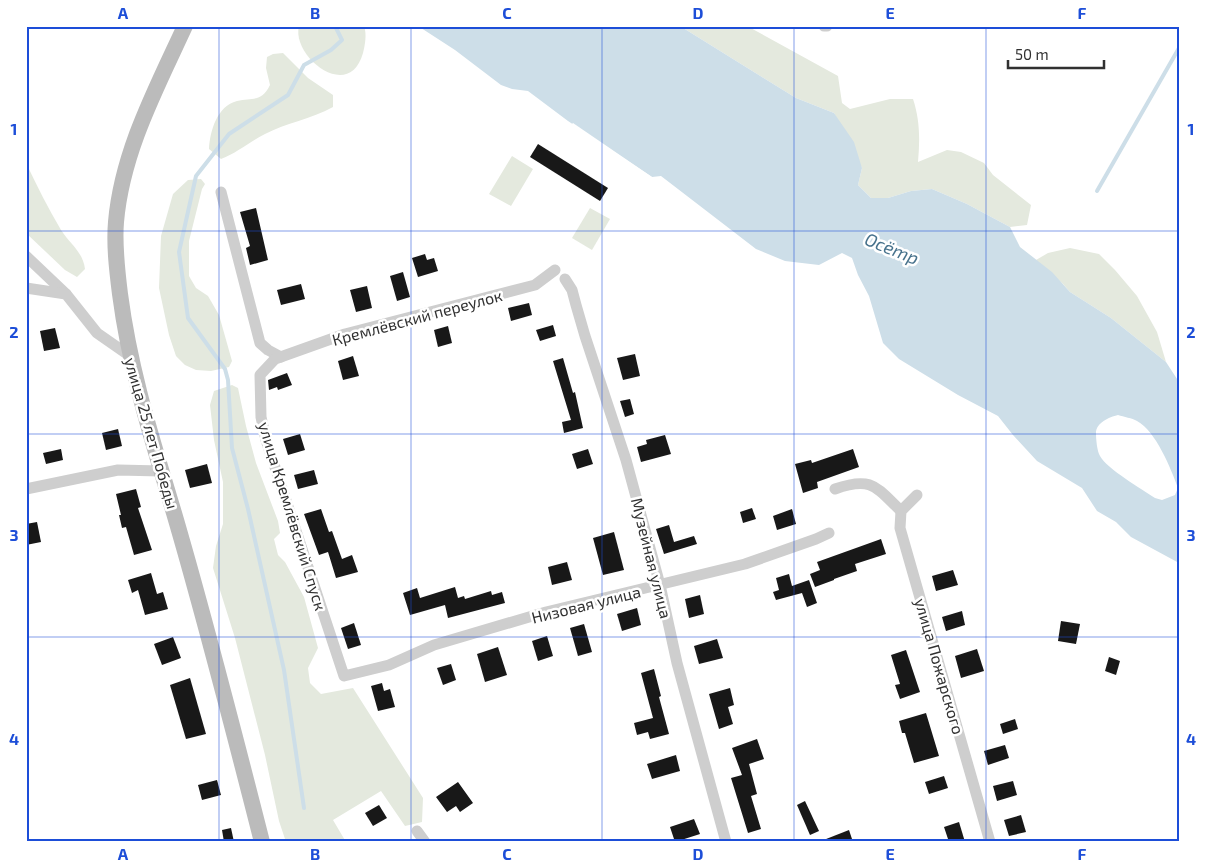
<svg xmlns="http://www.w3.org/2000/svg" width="1205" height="868" font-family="'Exo 2',sans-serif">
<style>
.green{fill:#e4e9de}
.water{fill:#cddee8;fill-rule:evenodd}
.pier{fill:#fff}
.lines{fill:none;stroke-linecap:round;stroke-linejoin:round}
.stream{stroke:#cddee8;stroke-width:4}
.building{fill:#181818}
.street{stroke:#cecece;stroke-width:11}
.secondary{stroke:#bbb;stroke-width:16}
.grid{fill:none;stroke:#1d4ed8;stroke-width:1;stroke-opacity:0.55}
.labels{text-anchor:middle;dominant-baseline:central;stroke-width:5;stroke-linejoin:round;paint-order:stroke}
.street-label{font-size:16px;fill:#313131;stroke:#fff}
.water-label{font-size:18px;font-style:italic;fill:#47728c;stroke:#fff}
.neatline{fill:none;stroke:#1d4ed8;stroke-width:2}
.grid-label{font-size:16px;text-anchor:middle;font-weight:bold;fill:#1d4ed8}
</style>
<rect width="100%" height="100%" fill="#fff"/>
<!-- green -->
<g class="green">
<path d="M299 26H364C367 34 365 45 363 53 349 103 291 56 299 26Z"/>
<path d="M680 26H747L838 76 842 103 850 109 890 99H913C920 120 920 140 918 162L947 150 961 152 984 163 993 175 1031 205 1027 225 1010 227 967 204 932 189 911 191 888 198H871L858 185 862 168 834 113 796 98Z"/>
<path d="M283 53 308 78 333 95V107C311 119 286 123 265 134 249 142 237 153 221 159L209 149C210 131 217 106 237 101 252 97 261 103 270 85L266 68 267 57 273 54Z"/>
<path d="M512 156 533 169 511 206 489 194Z"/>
<path d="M26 163C37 186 48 208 61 230 70 244 83 252 85 269L77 277 65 270 26 233Z"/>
<path d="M201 179 205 184 202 189 189 241V276L196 288 208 296 219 315 232 361 229 367 211 371 196 370 185 365 176 356 169 335 159 288 161 236 173 194 188 180Z"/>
<path d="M590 208 610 219 592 250 572 238Z"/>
<path d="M1070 248 1099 254 1115 270 1137 296 1157 332 1166 362 1111 318 1070 292 1063 284 1036 260 1048 253Z"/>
<path d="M232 385 238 388 246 426 256 463 278 521 280 533 274 539 278 555 285 562 304 597 318 648 308 668 310 683 321 694 353 688 423 798 422 822 405 826 381 791 333 820 346 842H286L279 821 265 755 235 638 213 568 216 546 223 524V482L214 440 210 405 214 391Z"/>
</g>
<!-- water -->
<path class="water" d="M418 26H680L796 98 834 113 854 142 862 168 858 185 871 198H888L911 191 932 189 967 204 1010 227 1020 247 1052 272 1070 292 1111 318 1166 362 1179 382V563L1131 537 1116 522 1097 511 1082 488 1037 461 1013 435 998 416 958 395 899 359 883 343 869 296 858 275 852 258 842 253 819 265 785 261 756 249 661 176 652 177 568 121 528 91 512 89 501 85 455 50ZM1118 415C1124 417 1132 418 1137 421 1156 431 1171 469 1178 488L1175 495 1162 500 1155 498C1142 489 1107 469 1100 456 1097 451 1096 439 1096 433 1096 423 1109 417 1118 415Z"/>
<!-- pier -->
<path class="pier" d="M573 123 652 177 651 179 571 125Z"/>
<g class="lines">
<!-- stream -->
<g class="stream">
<path d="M1097 191 1179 48"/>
<path d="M304 808 284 670 248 509 232 448 228 380 225 369 188 318 179 252 196 176 229 134 288 95 304 65 331 50 342 40 335 26"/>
</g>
</g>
<!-- building -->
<g class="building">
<path d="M538 144 608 188 600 201 530 157Z"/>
<path d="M256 208 268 260 250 265 246 248 250 246 240 212Z"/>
<path d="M425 254 427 260 434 258 438 271 418 277 412 258Z"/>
<path d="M403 272 410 297 397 301 390 276Z"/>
<path d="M301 284 305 299 281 305 277 290Z"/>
<path d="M367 286 372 308 356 312 350 290Z"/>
<path d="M529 303 532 315 511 321 508 308Z"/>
<path d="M553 325 556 336 540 341 536 330Z"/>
<path d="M448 326 452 343 438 347 434 330Z"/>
<path d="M55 328 60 348 44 351 40 331Z"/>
<path d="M635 354 640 376 623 380 617 358Z"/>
<path d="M353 356 359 376 343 380 338 361Z"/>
<path d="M563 358 573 393 575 392 583 428 564 433 562 422 571 420 553 361Z"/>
<path d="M287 373 292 385 278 390 277 387 269 390 268 380Z"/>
<path d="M630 399 634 414 625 417 620 401Z"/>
<path d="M118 429 122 446 106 450 102 433Z"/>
<path d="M300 434 305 450 288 455 283 439Z"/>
<path d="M665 435 671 454 641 462 637 447 647 444 646 440Z"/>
<path d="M61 449 63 460 46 464 43 453Z"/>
<path d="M588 449 593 464 577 469 572 454Z"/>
<path d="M853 449 859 467 817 482 818 488 803 493 795 464 811 460 812 463Z"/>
<path d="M207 464 212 483 190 488 185 470Z"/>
<path d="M314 470 318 484 298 489 294 475Z"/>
<path d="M136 489 141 507 138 508 152 550 134 555 126 527 122 528 119 515H121L116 494Z"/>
<path d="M752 508 756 519 743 523 740 512Z"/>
<path d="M321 509 329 532 332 531 342 559 352 555 358 572 336 578 328 552 319 555 304 514Z"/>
<path d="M792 509 796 524 777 530 773 516Z"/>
<path d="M37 522 41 542 26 545V524Z"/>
<path d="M669 525 674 542 694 536 697 544 664 554 656 529Z"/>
<path d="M614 532 624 570 603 575 593 538Z"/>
<path d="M881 539 886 554 855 564 857 571 834 579V580L815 587 810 574 820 570 817 562Z"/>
<path d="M567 562 572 580 552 585 548 567Z"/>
<path d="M953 570 958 585 936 591 932 576Z"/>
<path d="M151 573 157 594 163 592 168 609 145 615 138 590 132 593 128 580Z"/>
<path d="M789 574 792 586 809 580 817 603 807 607 802 593 776 600 773 592 779 590 776 578Z"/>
<path d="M455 587 458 598 464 596 465 599 491 591 492 595 502 592 505 603 448 618 445 605 410 615 403 593 417 588 420 598Z"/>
<path d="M700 595 704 614 689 618 685 599Z"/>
<path d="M637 608 641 625 622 631 617 614Z"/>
<path d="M962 611 965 625 946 631 942 617Z"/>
<path d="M1061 621 1080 624 1076 644 1058 641Z"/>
<path d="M354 623 361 645 348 649 341 628Z"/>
<path d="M584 624 592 652 578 656 570 628Z"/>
<path d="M547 636 553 656 538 661 532 641Z"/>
<path d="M173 637 181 658 162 665 154 644Z"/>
<path d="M717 639 723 658 699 664 694 646Z"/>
<path d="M498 647 507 675 485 682 477 654Z"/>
<path d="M977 649 984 671 961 678 955 656Z"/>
<path d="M906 650 920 692 900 699 895 685 900 684 891 655Z"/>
<path d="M1109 657 1120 661 1116 675 1105 671Z"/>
<path d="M451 664 456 680 443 685 437 668Z"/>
<path d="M654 669 661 696 659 697 669 734 650 739 648 732 637 735 634 723 653 718 641 673Z"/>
<path d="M190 678 206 734 186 739 170 685Z"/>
<path d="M382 683 384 691 390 689 395 707 378 711 371 686Z"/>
<path d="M730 688 734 705 728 707 733 724 719 729 709 694Z"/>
<path d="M926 713 939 756 914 763 905 733H902L899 721Z"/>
<path d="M1015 719 1018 729 1003 734 1000 724Z"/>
<path d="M757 739 764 759 749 764 757 794 751 796 761 829 748 833 731 778 742 775 732 748Z"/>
<path d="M1005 745 1009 758 988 765 984 751Z"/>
<path d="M676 755 680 771 652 779 647 764Z"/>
<path d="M944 776 948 788 929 794 925 782Z"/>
<path d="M217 780 221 795 202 800 198 785Z"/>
<path d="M1013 781 1017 795 997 801 993 786Z"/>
<path d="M458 782 473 803 460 812 456 806 447 812 436 797Z"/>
<path d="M805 801 819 831 810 835 797 805Z"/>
<path d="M379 805 387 818 373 826 365 813Z"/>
<path d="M1021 815 1026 832 1009 836 1004 820Z"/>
<path d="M694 819 700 834 675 842 670 827Z"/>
<path d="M959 822 965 842H949L944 827Z"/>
<path d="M231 828 234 842H224L222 830Z"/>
<path d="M849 830 853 842H821V841Z"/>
</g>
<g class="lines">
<!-- street -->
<g class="street">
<path d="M824 26H827"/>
<path d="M221 192 260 343 268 350 281 357"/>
<path d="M26 256 66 294"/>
<path d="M555 270 535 285 345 334 275 359 260 375 261 417 266 440 344 676 389 665 434 645 546 612 745 564 816 539 829 533"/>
<path d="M565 279 572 290 576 305 585 336 626 460 660 585 677 663 726 842"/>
<path d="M26 288 66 294 97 333 130 356"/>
<path d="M26 489 118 470 161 471"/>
<path d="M835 489C872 476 876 487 901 511"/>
<path d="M917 495 901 511 900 528 990 842"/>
<path d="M417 831 425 842"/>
</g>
<!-- secondary -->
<path class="secondary" d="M185 26C156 89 122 152 116 222 114 245 117 270 120 294 130 371 152 439 174 513 206 622 234 732 262 842"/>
</g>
<!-- grid -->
<path class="grid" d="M219 26V842M411 26V842M602 26V842M794 26V842M986 26V842M26 231H1179M26 434H1179M26 637H1179"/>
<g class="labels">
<!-- street labels -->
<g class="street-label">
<text transform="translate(417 317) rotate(-15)">Кремлёвский переулок</text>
<text transform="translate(152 433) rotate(74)">улица 25 лет Победы</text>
<text transform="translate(293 516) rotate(73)">улица Кремлёвский Спуск</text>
<text transform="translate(652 558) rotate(76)">Музейная улица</text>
<text transform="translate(586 604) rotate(-14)">Низовая улица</text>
<text transform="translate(940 666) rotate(74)">улица Пожарского</text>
</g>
<!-- water labels -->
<g class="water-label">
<text transform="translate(892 248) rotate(22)">Осётр</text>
</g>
</g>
<!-- border -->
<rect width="1205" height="868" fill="none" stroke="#ffffff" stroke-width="55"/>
<!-- scale -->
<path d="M1008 60v8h96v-8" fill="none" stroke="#313131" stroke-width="2.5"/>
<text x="1015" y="60" font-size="15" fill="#313131" stroke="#ffffff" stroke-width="4" paint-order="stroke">50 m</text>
<rect x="28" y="28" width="1150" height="812" class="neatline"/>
<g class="grid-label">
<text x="123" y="19">A</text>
<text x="315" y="19">B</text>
<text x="507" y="19">C</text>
<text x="698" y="19">D</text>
<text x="890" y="19">E</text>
<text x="1082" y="19">F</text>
<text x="14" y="135">1</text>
<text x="1191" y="135">1</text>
<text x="14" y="338">2</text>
<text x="1191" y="338">2</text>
<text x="14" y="541">3</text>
<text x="1191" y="541">3</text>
<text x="14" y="745">4</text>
<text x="1191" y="745">4</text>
<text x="123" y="860">A</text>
<text x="315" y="860">B</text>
<text x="507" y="860">C</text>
<text x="698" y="860">D</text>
<text x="890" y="860">E</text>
<text x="1082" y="860">F</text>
</g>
</svg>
